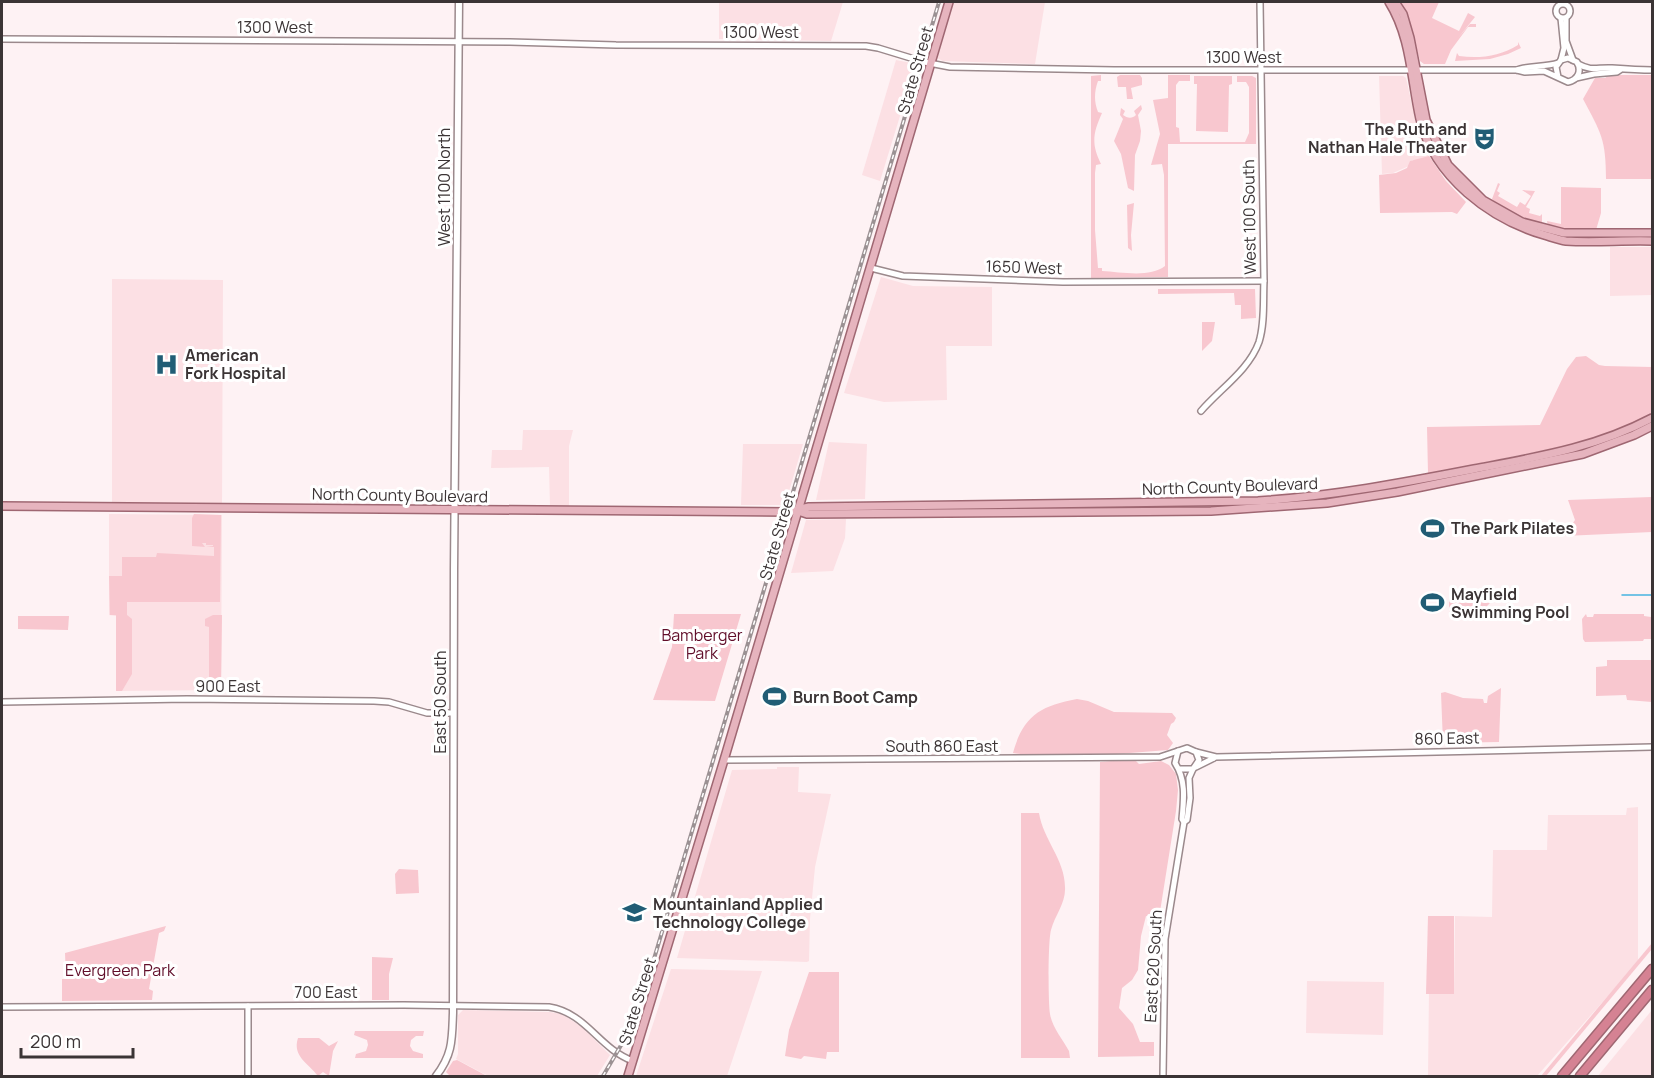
<svg xmlns="http://www.w3.org/2000/svg" width="1654" height="1078" font-family="Manrope,sans-serif">
<style>
.built{fill:#fce0e4}
.green{fill:#f8c7cf}
.lines{fill:none;stroke-linecap:round;stroke-linejoin:round}
.stream{stroke:#47b4df;stroke-width:1.5}
.tertiary-casing{stroke:#9b898c;stroke-width:8}
.secondary-casing{stroke:#9b898c;stroke-width:9}
.primary-casing{stroke:#9f6772;stroke-width:10}
.motorway-casing{stroke:#9f6772;stroke-width:11}
.tertiary{stroke:#fff;stroke-width:5}
.secondary{stroke:#fff;stroke-width:6}
.primary{stroke:#e6b4be;stroke-width:7}
.motorway{stroke:#d58293;stroke-width:8}
.rail-casing{stroke:#9b9193;stroke-width:4}
.rail{stroke:#fff;stroke-width:1.5;stroke-dasharray:4.5;stroke-linecap:butt}
.labels{text-anchor:middle;dominant-baseline:central;stroke-width:6;stroke-linejoin:round;paint-order:stroke}
.street-label{font-size:16px;fill:#3b3435;stroke:#fff}
.poi-label{font-size:16px;font-weight:bold;fill:#3b3435;stroke:#fff;text-anchor:start}
.park-label{font-size:16px;fill:#610e2a;stroke:#fff}
</style>
<rect width="100%" height="100%" fill="#fef2f4"/>
<!-- built -->
<g class="built">
<path d="M719 2H843L831 41 719 39Z"/>
<path d="M953 2H1045L1035 64 943 61 937 58Z"/>
<path d="M896 60 916 64 880 181 862 175Z"/>
<path d="M1379 76H1403L1406 78 1416 122 1430 156 1421 160H1412L1409 166 1393 173 1382 174Z"/>
<path d="M1610 247H1652V295L1610 296Z"/>
<path d="M881 277 913 286 992 287V346H946L947 400 884 402 844 393Z"/>
<path d="M112 279 223 280 222 504 112 503Z"/>
<path d="M523 430H573L569 446V507L550 506 549 467 491 468 492 450H522Z"/>
<path d="M829 442 867 444 865 499 816 500Z"/>
<path d="M743 444H803L785 505H741Z"/>
<path d="M109 514 222 515 221 690 116 691V616L109 615Z"/>
<path d="M846 519 845 538 833 571 791 573 806 520Z"/>
<path d="M777 767H799L798 792 831 794 815 867 810 919 809 961 807 962 677 958 732 770 777 769Z"/>
<path d="M1638 807V962L1537 1076H1428L1429 990H1454L1455 916 1492 917 1493 850H1547L1548 815H1626L1627 808Z"/>
<path d="M671 969 762 971 727 1076H636Z"/>
<path d="M1307 981 1384 982 1383 1035 1306 1033Z"/>
<path d="M463 1010 550 1012 562 1014 582 1027 610 1055 597 1076H488L456 1059 458 1054V1015Z"/>
<path d="M1652 1010V1076H1598Z"/>
</g>
<!-- green -->
<g class="green">
<path d="M1400 2H1439L1432 18 1459 31 1468 13 1475 17 1458 38 1470 24H1476V27H1468L1451 50 1445 64H1424L1420 61 1410 23Z"/>
<path d="M1518 42 1521 48 1508 54 1490 59 1455 61 1457 53 1459 56C1480 59 1500 56 1518 45Z"/>
<path d="M1101 75V81H1098C1094 92 1094 102 1098 112L1102 113C1093 133 1091 144 1101 164L1096 165 1095 173V230L1098 268H1102V271C1121 272 1150 278 1165 266L1164 175 1162 164 1151 165 1160 134 1153 100 1168 98V75H1190V81H1179L1176 85V127L1179 128 1180 142H1245L1249 133V87L1246 82H1237V76H1252L1256 78V144H1168V277L1091 278V76Z"/>
<path d="M1120 75H1140L1142 78V85L1131 88 1133 99H1127L1126 87H1118L1117 77Z"/>
<path d="M1609 75H1652V179H1606C1606 139 1601 133 1583 99L1595 78H1605Z"/>
<path d="M1194 76H1232V84L1229 85 1228 132 1196 131 1197 84H1194Z"/>
<path d="M1141 105 1142 109 1138 115 1141 131 1140 141 1135 155 1134 191 1128 188 1121 154 1114 141 1123 119 1120 115 1121 108 1125 111 1123 115C1127 118 1132 119 1136 115L1134 111Z"/>
<path d="M1429 156 1446 181 1466 202 1457 214 1452 212 1380 213 1379 175 1396 173 1407 168 1410 161Z"/>
<path d="M1498 183 1500 184 1497 191 1500 193 1498 196 1517 207 1520 202 1525 205 1531 196 1522 190 1535 191 1526 207 1530 209 1529 213 1540 216 1542 214V222C1527 225 1507 210 1494 202L1492 199Z"/>
<path d="M1561 187 1601 188V213L1596 230H1575L1548 226 1547 221 1561 224Z"/>
<path d="M1134 203 1131 235 1132 251 1128 248 1127 205Z"/>
<path d="M1158 289H1255L1256 318 1241 319V305H1235L1234 293 1158 294Z"/>
<path d="M1202 322H1215L1212 341 1202 351Z"/>
<path d="M1586 356 1599 365 1605 366 1652 367V414L1603 437 1575 444 1428 474 1427 427 1540 425 1567 369 1576 357Z"/>
<path d="M1652 460V532L1564 536 1575 520 1568 500 1651 497Z"/>
<path d="M194 514 221 515 220 602H127V615L132 619V674L122 691H116V615H110L109 576H122V557H156L157 553 214 556V547H206L213 546V543V545H206V543H202L205 547 192 546V518Z"/>
<path d="M1449 599H1490V603L1483 610 1482 616 1451 614 1449 611Z"/>
<path d="M674 614H741L715 701 653 700 672 647Z"/>
<path d="M1586 614 1587 617H1593L1594 614H1644V616L1651 617 1652 614V641L1651 639H1644L1643 641 1585 642 1583 639 1582 619Z"/>
<path d="M213 615H222L221 690H209L206 685 209 684V627L205 626V619Z"/>
<path d="M18 616H69L68 630 18 629Z"/>
<path d="M1607 660H1652V702L1627 700 1626 695 1596 696V667L1607 666Z"/>
<path d="M1501 688 1499 742 1443 743 1441 693 1445 692 1463 698 1483 699 1484 703H1487L1488 696Z"/>
<path d="M1077 699 1088 701 1114 712 1172 713 1176 718 1174 722 1171 724 1167 735 1173 743 1168 750 1091 756H1037L1013 753C1023 716 1040 706 1077 699Z"/>
<path d="M1122 760H1135L1139 764 1161 761 1169 765 1176 774 1178 790 1176 811 1159 918 1146 916 1141 936 1138 970 1132 980 1122 988 1119 1008 1133 1024 1140 1042H1154V1056L1098 1057 1100 762Z"/>
<path d="M1021 813H1039C1043 839 1065 860 1065 887 1066 903 1055 915 1051 930 1048 941 1048 1002 1050 1014 1052 1027 1063 1040 1069 1051L1070 1058H1021Z"/>
<path d="M399 869 418 870 419 893 396 894 395 874Z"/>
<path d="M1428 916H1454V994H1426Z"/>
<path d="M166 926 164 931 159 933 149 989 153 991 152 1000 62 1001V979H66L65 953Z"/>
<path d="M1652 943V949L1546 1076H1541Z"/>
<path d="M372 957 393 958 389 974V1000H372Z"/>
<path d="M809 972H839V1052H827L826 1059 804 1056 801 1059 785 1056 789 1030Z"/>
<path d="M355 1031H424L423 1036H416L411 1040 410 1046 413 1051 423 1054V1058H355L356 1054 366 1051 368 1045 367 1040 354 1035Z"/>
<path d="M298 1038H319L329 1046 338 1041 333 1051 329 1076 323 1072 318 1076C308 1063 292 1056 298 1038Z"/>
<path d="M457 1060 459 1061 487 1076H450L446 1072 453 1061Z"/>
</g>
<g class="lines">
<!-- stream -->
<path class="stream" d="M1622 595H1652"/>
<defs>
<g id="tertiary">
<circle cx="1563" cy="11" r="7"/>
<path d="M1566 18V41L1573 60"/>
<path d="M2 39 510 42 616 45 866 46 878 48 924 62 950 67 1114 70H1517L1525 72 1544 71 1568 82C1578 80 1582 71 1577 62L1568 58 1561 60 1556 67 1558 77"/>
<path d="M1561 60 1564 48 1561 18"/>
<path d="M1578 64C1593 72 1597 67 1612 68 1625 69 1639 70 1652 70"/>
<path d="M1517 70C1525 66 1546 67 1558 63"/>
<path d="M1576 78 1594 74 1617 72 1620 70"/>
<path d="M871 268 903 276 1063 282 1264 281"/>
<path d="M1201 411C1220 389 1249 370 1259 342 1265 323 1263 300 1264 281L1260 2"/>
<path d="M2 702 187 699 374 701 389 702 427 713H453"/>
<path d="M1196 752 1216 757 1652 747"/>
<path d="M724 760 1160 757 1187 748 1196 752 1199 760 1193 769H1180"/>
<path d="M1196 767 1214 758"/>
<path d="M1184 822 1187 820 1190 798 1189 778 1193 769"/>
<path d="M248 1006V1076"/>
<path d="M2 1007 404 1005 549 1007C587 1013 598 1048 633 1061"/>
<path d="M1163 1076 1165 939 1184 822 1182 819C1184 798 1186 780 1175 763L1178 751"/>
</g>
<path id="secondary" d="M436 1076C453 1054 452 1039 453 1013L454 570 459 2"/>
<g id="primary">
<path d="M1389 2C1411 37 1411 79 1420 119 1434 177 1490 219 1544 235 1551 237 1559 240 1566 241 1594 243 1624 240 1652 241"/>
<path d="M1395 2 1403 14 1410 38 1426 120 1448 165 1483 200 1522 222 1564 233H1652"/>
<path d="M2 506 787 512 809 507 1258 501C1332 496 1402 483 1474 469 1537 457 1595 448 1652 418"/>
<path d="M798 511 807 514 1211 511 1327 503 1397 492 1583 454 1634 435 1652 426"/>
<path d="M628 1076 724 760 949 2"/>
</g>
<g id="motorway">
<path d="M1562 1076 1652 969"/>
<path d="M1580 1076 1652 990"/>
</g>
</defs>
<!-- tertiary casing -->
<use href="#tertiary" class="tertiary-casing"/>
<!-- secondary casing -->
<use href="#secondary" class="secondary-casing"/>
<!-- primary casing -->
<use href="#primary" class="primary-casing"/>
<!-- motorway casing -->
<use href="#motorway" class="motorway-casing"/>
<!-- tertiary -->
<use href="#tertiary" class="tertiary"/>
<!-- secondary -->
<use href="#secondary" class="secondary"/>
<!-- primary -->
<use href="#primary" class="primary"/>
<!-- motorway -->
<use href="#motorway" class="motorway"/>
<defs>
<path id="rail" d="M603 1076 630 1030 645 989 939 2"/>
</defs>
<!-- rail casing -->
<use href="#rail" class="rail-casing"/>
<!-- rail -->
<use href="#rail" class="rail"/>
</g>
<!-- icons -->
<defs>
<symbol id="theatre-bare" viewBox="-9 -9 18 18"><path d="M-5-5.5Q0-4 5-5.5V0Q5 5 0 6Q-5 5-5 0ZM-3.3-2.5H-1v1.5H-3.3ZM1-2.5H3.3v1.5H1ZM-2.8 1Q0 5.5 2.8 1Z" fill="#215d75" stroke="#fff" stroke-width="2.5" paint-order="stroke"/></symbol>
<symbol id="hospital-bare" viewBox="-9 -9 18 18"><path d="M-5-5h3v3.5h4V-5h3V5h-3V1.5h-4V5h-3Z" fill="#215d75" stroke="#fff" stroke-width="2.5" paint-order="stroke"/></symbol>
<symbol id="stadium-bare" viewBox="-9 -9 18 18"><path d="M0-5a6.5 5 0 1 0 0 10a6.5 5 0 1 0 0-10ZM-3.5-1.8h7v3.6h-7Z" fill="#215d75" stroke="#fff" stroke-width="2.5" paint-order="stroke"/></symbol>
<symbol id="university-bare" viewBox="-9 -9 18 18"><path d="M0-5L7-2L0 1L-7-2ZM-4 1L0 2.5L4 1V4Q0 6-4 4Z" fill="#215d75" stroke="#fff" stroke-width="2.5" paint-order="stroke"/></symbol>
</defs>
<g fill-rule="evenodd">
<use href="#theatre-bare" x="1468" y="122" width="33" height="33"/>
<use href="#hospital-bare" x="150" y="348" width="33" height="33"/>
<use href="#stadium-bare" x="1416" y="512" width="33" height="33"/>
<use href="#stadium-bare" x="1416" y="586" width="33" height="33"/>
<use href="#stadium-bare" x="758" y="680" width="33" height="33"/>
<use href="#university-bare" x="618" y="896" width="33" height="33"/>
</g>
<g class="labels">
<!-- street labels -->
<g class="street-label">
<text x="275" y="27">1300 West</text>
<text x="761" y="32">1300 West</text>
<text x="1244" y="57">1300 West</text>
<text transform="translate(915 70) rotate(-74)">State Street</text>
<text transform="translate(444 187) rotate(-90)">West 1100 North</text>
<text transform="translate(1249 217) rotate(-91)">West 100 South</text>
<text transform="translate(1024 267) rotate(2)">1650 West</text>
<text transform="translate(1230 486) rotate(-2)">North County Boulevard</text>
<text transform="translate(400 495) rotate(1)">North County Boulevard</text>
<text transform="translate(777 536) rotate(-74)">State Street</text>
<text x="228" y="686">900 East</text>
<text transform="translate(440 702) rotate(-90)">East 50 South</text>
<text transform="translate(1447 738) rotate(-1)">860 East</text>
<text x="942" y="746">South 860 East</text>
<text transform="translate(1153 966) rotate(-87)">East 620 South</text>
<text x="326" y="992">700 East</text>
<text transform="translate(637 1001) rotate(-73)">State Street</text>
</g>
<!-- poi labels -->
<g class="poi-label">
<text x="1467" y="129" text-anchor="end">The Ruth and<tspan x="1467" dy="18">Nathan Hale Theater</tspan></text>
<text x="185" y="355">American<tspan x="185" dy="18">Fork Hospital</tspan></text>
<text x="1451" y="528">The Park Pilates</text>
<text x="1451" y="594">Mayfield<tspan x="1451" dy="18">Swimming Pool</tspan></text>
<text x="793" y="697">Burn Boot Camp</text>
<text x="653" y="904">Mountainland Applied<tspan x="653" dy="18">Technology College</tspan></text>
</g>
<!-- park labels -->
<g class="park-label">
<text x="702" y="635">Bamberger<tspan x="702" dy="18">Park</tspan></text>
<text x="120" y="970">Evergreen Park</text>
</g>
</g>
<!-- border -->
<rect width="1654" height="1078" fill="none" stroke="#3b3435" stroke-width="6"/>
<!-- scale -->
<path d="M21 1048v9h112v-9" fill="none" stroke="#3b3435" stroke-width="3"/>
<text x="30" y="1048" font-size="18" fill="#3b3435" stroke="#ffffff" stroke-width="4.5" paint-order="stroke">200 m</text>
</svg>
